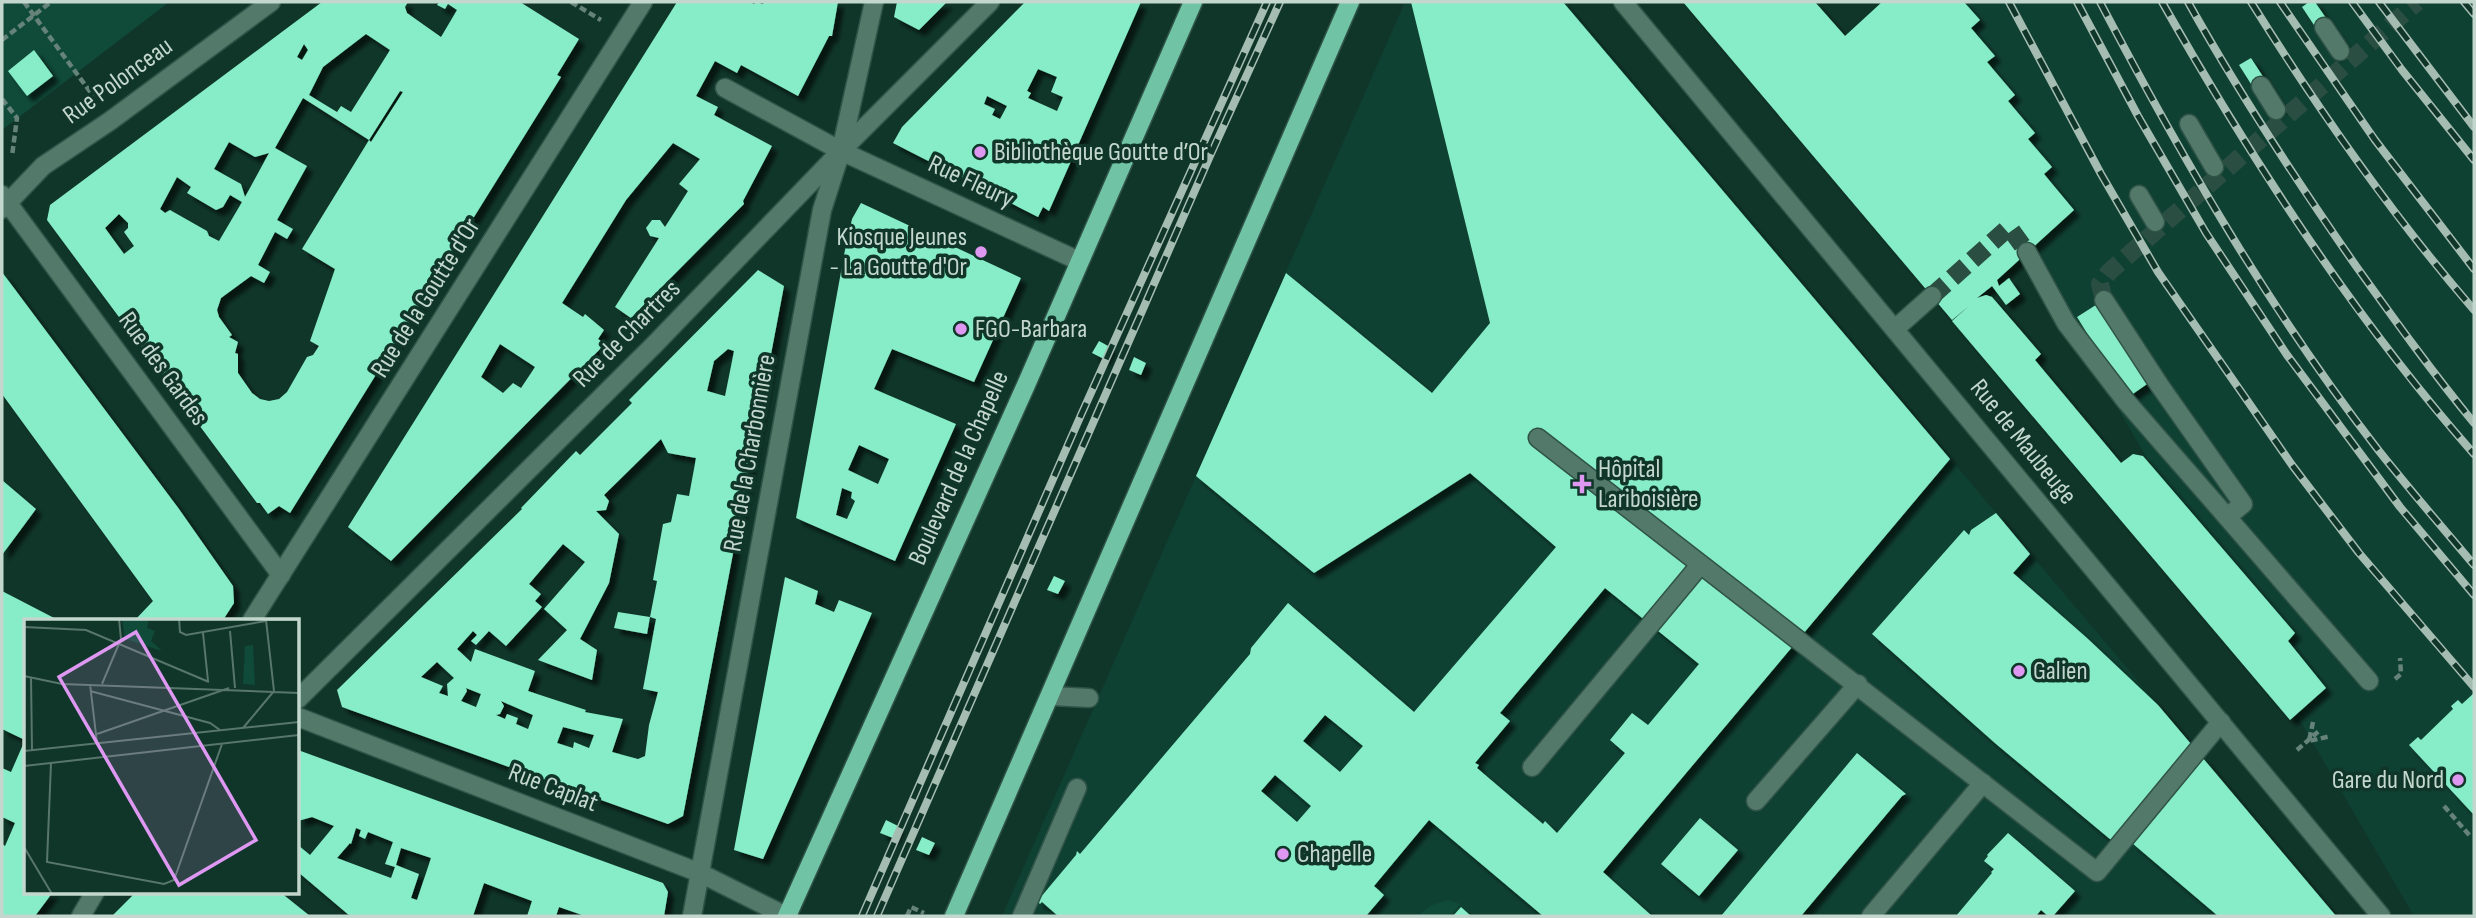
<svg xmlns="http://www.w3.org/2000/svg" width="2476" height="918" font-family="'Sofia Sans Condensed',sans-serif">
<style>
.built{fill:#0f4132}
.green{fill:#104a39}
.building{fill:#87edc8;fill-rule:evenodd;filter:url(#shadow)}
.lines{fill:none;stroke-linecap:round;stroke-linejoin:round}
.minor-tunnel{stroke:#2b4e43;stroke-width:18;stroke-dasharray:18 9;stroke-linecap:butt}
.minor-casing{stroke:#305348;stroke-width:21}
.major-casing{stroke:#305348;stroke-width:21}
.path{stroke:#658378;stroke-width:4.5;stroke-dasharray:7 3.5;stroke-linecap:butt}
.minor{stroke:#53796a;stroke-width:18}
.major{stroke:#70c4a5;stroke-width:18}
.rail-casing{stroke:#a5bcb2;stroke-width:8}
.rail{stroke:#10362a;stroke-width:5;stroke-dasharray:16;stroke-linecap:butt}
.poi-dot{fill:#de98f2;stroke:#10362a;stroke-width:2.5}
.labels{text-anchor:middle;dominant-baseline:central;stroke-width:7;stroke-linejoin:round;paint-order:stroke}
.street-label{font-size:26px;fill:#c3d7ce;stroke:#10362a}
.poi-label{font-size:26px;fill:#c3d7ce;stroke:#10362a;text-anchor:start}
.inset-road{fill:none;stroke:#58766c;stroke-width:2}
.view{fill:#de98f2;fill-opacity:0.15;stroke:#de98f2;stroke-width:3.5}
.inset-edge{fill:none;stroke:#c3d7ce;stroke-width:3.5}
</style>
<defs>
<filter id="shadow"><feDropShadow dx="6" dy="6" stdDeviation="2" flood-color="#0009"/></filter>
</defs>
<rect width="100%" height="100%" fill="#10362a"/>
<!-- built -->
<g class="built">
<path d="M1405 2H1565L2336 916H1002Z"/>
<path d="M1881 2H2474V916H2414Z"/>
</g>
<!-- green -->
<g class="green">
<path d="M2 2H169L2 130Z"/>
<path d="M1448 900 1460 904 1450 916H1418L1432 905Z"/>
</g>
<!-- building -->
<g class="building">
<path d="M322 2H408L405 7 407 13 441 37 457 10 448 4 445 9 437 5 439 2H520L579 39 557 75 561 77 290 513 279 506 268 514 260 503H257L47 220 50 205ZM366 34 390 50 351 112 341 106 337 112 309 95 323 67ZM304 44 308 50 302 60 297 57ZM400 91 403 92 371 142 369 140 302 249 335 269 310 341 319 346 313 355 307 357 287 392 279 399 269 401 260 399 252 393 238 373V354L235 353 238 342 229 337 232 335 219 317 217 310 221 298 251 276 264 283 270 272 258 265 275 232 287 239 293 229 277 220 307 166 275 148 303 98 369 140ZM229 142 255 157 269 153 245 197 241 184 214 169ZM177 177 191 187 187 193 216 210 223 207 230 195 242 202 219 241 209 236 207 231 170 210 165 213 160 209ZM119 214 128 223V228L124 232 134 246 124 254 105 228Z"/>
<path d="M677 2H750L754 4 756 2 763 4 764 2H838L832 36H829L798 96 741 65 737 73 715 61 696 96 718 107 714 115 772 146 743 201 744 204 631 318 615 307 659 238 650 236 646 228 652 220H660L665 227 688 191 679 184 700 159 673 143 626 200 562 303 583 317 585 314 604 330 598 339 605 344 391 561 348 527ZM500 344 535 367 521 388 513 383 503 393 481 377Z"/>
<path d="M897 2H947L919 30 894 17Z"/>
<path d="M1025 2H1141L1053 202 1049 211 1043 207 1038 217 893 143 902 127ZM1038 69 1057 77 1051 92 1063 97 1057 111 1028 98 1031 93 1027 91ZM987 96 1007 106 1000 119 992 115 995 109 984 104Z"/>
<path d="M1411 2H1563L1950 459 1603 872 1652 916H1543L1429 820 1374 886 1384 895 1366 916H1058L1042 902 1040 904 1038 902 1037 898H1040L1076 855 1077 851 1080 854 1250 654 1251 648 1288 603 1414 712 1556 547 1470 473 1314 573 1196 476 1286 273 1432 393 1490 323ZM1605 588 1699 664 1648 725 1632 713 1610 740 1625 753 1557 833 1545 821 1543 824 1477 768 1479 765 1475 763 1510 721 1500 713ZM1325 715 1363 746 1340 772 1303 741ZM1275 775 1311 806 1297 822 1261 791Z"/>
<path d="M1683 2H1815L1845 36 1882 2H1964L1980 20 1971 28 1995 56 1987 62 2015 95 2008 101 2035 133 2028 139 2052 167 2044 174 2074 210 1997 280 1999 286 2009 278 2020 294 2006 305 1992 286 1977 298 1986 295 1992 297 2041 354 2035 360 2121 463 2133 454 2143 456 2295 633 2288 641 2326 688 2290 720 1952 321 1969 306 1952 320Z"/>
<path d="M2309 2H2315L2346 47 2334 55 2302 7Z"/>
<path d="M34 50 53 76 27 96 8 71Z"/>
<path d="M2251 58 2282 106 2270 114 2239 65Z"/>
<path d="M861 203 1021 278 974 382 892 349 874 389 956 424 895 561 796 518 845 250 852 219ZM859 445 889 459 878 484 848 470ZM842 488 852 492 851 498 855 501 847 519 836 515Z"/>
<path d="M758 270 784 286 683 816 668 824 342 707 337 690 522 509 521 508 576 451 580 455 632 403 629 400ZM728 349 734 351 725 396 707 391 714 361ZM661 439 668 453 696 458 689 496 677 494 671 522 663 524 653 580 657 581 650 617 656 619 643 689 658 692 649 725 645 756 638 759 612 752 623 719 585 712 586 710 528 691 535 671 475 649 471 662 457 649 473 631 477 635 471 641 476 645 489 631 506 646 542 607 535 601 541 594 529 584 563 544 585 562 544 609 567 630 538 660 592 680 597 650 580 639 609 583 619 534 596 511 606 510 609 501 604 495ZM437 662 454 678 447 684 448 696 439 693 443 686 421 677ZM466 688 481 694 476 707 461 701 467 691ZM501 701 533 715 528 729 516 724 518 718 507 714 505 719 496 715 500 714 504 706ZM563 727 594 735 589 748 574 742 573 748 557 743Z"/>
<path d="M2 272 179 509 233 586 234 603 223 620H135L153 601 2 394Z"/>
<path d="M2099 303 2150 382 2127 398 2077 317Z"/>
<path d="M1099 341 1110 347 1104 359 1092 353Z"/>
<path d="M1134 357 1146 363 1141 375 1129 370Z"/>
<path d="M2 480 36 509 2 555Z"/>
<path d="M1996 513 2030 554 2013 573 2087 638 2158 705 2191 744 2111 840 1996 744 1872 634 1964 530 1969 535 1971 530Z"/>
<path d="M1054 576 1065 581 1058 594 1047 590Z"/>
<path d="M785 577 818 591 815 604 834 612 839 600 872 613 763 859 734 850Z"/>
<path d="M2 591 58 620H26V892H53L35 916H2V844L5 846 15 823 2 817V768L11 772 25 740 2 729Z"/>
<path d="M618 612 650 617 647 634 614 628Z"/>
<path d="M2474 693V815L2409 745 2418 737 2421 740 2453 709 2451 706 2458 700 2462 704Z"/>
<path d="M298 750 663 883 668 892 664 916H585L559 907 556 916H527L532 901 484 883 473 916H350L298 872V845L310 855 334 826 312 817 298 821ZM356 828 361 830 359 836 365 839 368 832 393 842 385 864 395 867 391 878 337 858 350 843 351 844ZM401 848 431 858 417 900 411 898 419 874 396 865Z"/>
<path d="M1857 753 1906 794 1902 796 1801 916H1721Z"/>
<path d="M2202 757 2336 916H2218L2132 843Z"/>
<path d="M1700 818 1738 850 1699 896 1661 864Z"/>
<path d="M886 820 898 826 893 838 880 833Z"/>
<path d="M2008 833 2075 891 2053 916H2048L2041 910 2036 916H1956L1992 873 1991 872 1994 869 1984 861 1988 856 1987 855Z"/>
<path d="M922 837 935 843 929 855 916 850Z"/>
<path d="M136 892H280L310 916H112Z"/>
<path d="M1461 907 1471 916H1453Z"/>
</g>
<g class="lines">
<!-- minor-tunnel -->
<g class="minor-tunnel">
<path d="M1932 296 2009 227 2027 252"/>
<path d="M2104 300 2100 284 2109 272 2417 2"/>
</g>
<defs>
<g id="minor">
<path d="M1623 2 2381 916"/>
<path d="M2324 27 2340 51"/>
<path d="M2261 86 2276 110"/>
<path d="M725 88 841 151 1079 261"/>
<path d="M2189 124 2214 167"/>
<path d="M2 195 281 575"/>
<path d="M2139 195 2155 222"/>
<path d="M2 209 43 166 110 121 271 2"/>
<path d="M2027 252 2066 323 2125 400 2227 517"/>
<path d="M2104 300 2160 386 2243 504 2227 517 2369 681"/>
<path d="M1896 328 1932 296"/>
<path d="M1538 438 2097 872 2221 722"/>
<path d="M252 620 643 2"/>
<path d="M1051 696 1089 698"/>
<path d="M298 699 654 345 841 151 990 2"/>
<path d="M298 717 700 873 786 916"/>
<path d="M1532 767 1700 565"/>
<path d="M1756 801 1858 684"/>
<path d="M81 916 95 892"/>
<path d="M692 916 822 210 841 151 874 2"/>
<path d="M1022 916 1077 788"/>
<path d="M1871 916 1983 783"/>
</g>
<g id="major">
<path d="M787 916 1026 385 1193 2"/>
<path d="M954 916 1350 2"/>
</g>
</defs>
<!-- minor casing -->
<use href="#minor" class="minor-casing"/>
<!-- major casing -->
<use href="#major" class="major-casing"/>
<!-- path -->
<g class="path">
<path d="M24 2 94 97"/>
<path d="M571 2 601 20"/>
<path d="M2 40 51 2"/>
<path d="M2 99 17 118 12 156"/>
<path d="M2395 679 2401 674 2400 658"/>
<path d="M2313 722 2309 741 2331 736"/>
<path d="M2297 750 2320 730"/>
<path d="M2444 806 2470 836"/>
<path d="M907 916 911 907 924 913"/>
</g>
<!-- minor -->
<use href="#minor" class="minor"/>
<!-- major -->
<use href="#major" class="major"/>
<defs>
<g id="rail">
<path d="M2009 2 2101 174 2158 272 2292 465 2359 553 2474 687"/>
<path d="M2077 2 2138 116 2206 233 2287 355 2400 507 2474 595"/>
<path d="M2100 2C2182 158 2271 312 2379 451 2410 490 2442 527 2474 565"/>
<path d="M2162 2C2251 159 2354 318 2474 454"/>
<path d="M2188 2C2239 93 2296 180 2356 266 2394 319 2432 372 2474 423"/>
<path d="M2251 2C2318 109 2391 214 2474 310"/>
<path d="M2280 2 2375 140 2474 269"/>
<path d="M2352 2 2402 70 2474 160"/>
<path d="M2379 2 2474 127"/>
<path d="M2464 2 2474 14"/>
<path d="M862 916 1081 415 1267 2"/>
<path d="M877 916 1210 156 1280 2"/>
</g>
</defs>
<!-- rail casing -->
<use href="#rail" class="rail-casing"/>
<!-- rail -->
<use href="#rail" class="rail"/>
</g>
<!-- markers -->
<g class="poi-dot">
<circle cx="980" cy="152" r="7"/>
<circle cx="981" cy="252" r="7"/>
<circle cx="961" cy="329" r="7"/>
<path d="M1578.5 473.5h7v7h7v7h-7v7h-7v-7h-7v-7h7z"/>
<circle cx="2019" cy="671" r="7"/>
<circle cx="2458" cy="780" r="7"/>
<circle cx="1283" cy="854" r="7"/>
</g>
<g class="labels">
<!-- street labels -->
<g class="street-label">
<text transform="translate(118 81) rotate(-36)">Rue Polonceau</text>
<text transform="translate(971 182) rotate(25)">Rue Fleury</text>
<text transform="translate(426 298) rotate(-58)">Rue de la Goutte d'Or</text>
<text transform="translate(627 334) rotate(-45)">Rue de Chartres</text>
<text transform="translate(163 369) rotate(54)">Rue des Gardes</text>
<text transform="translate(2023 442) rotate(51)">Rue de Maubeuge</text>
<text transform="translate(750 453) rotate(-80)">Rue de la Charbonnière</text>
<text transform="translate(959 468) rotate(-66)">Boulevard de la Chapelle</text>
<text transform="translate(553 788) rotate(21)">Rue Caplat</text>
</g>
<!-- poi labels -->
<g class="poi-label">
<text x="994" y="152">Bibliothèque Goutte d’Or</text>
<text x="967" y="237" text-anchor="end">Kiosque Jeunes<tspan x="967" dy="30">- La Goutte d'Or</tspan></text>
<text x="975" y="329">FGO-Barbara</text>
<text x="1598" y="469">Hôpital<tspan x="1598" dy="30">Lariboisière</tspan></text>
<text x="2033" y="671">Galien</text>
<text x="2444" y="780" text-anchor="end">Gare du Nord</text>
<text x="1297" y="854">Chapelle</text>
</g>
</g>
<!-- overview -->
<g transform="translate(24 619)">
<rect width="275" height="275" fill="#10362a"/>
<path d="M98 0H125L123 9 131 12 127 22 138 32 101 20ZM229 26 231 66 219 65 221 27Z" fill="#104a39"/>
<path class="inset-road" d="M155 0 156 13 162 16 242 2M242 1 250 72M242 1H275M0 8 62 11 185 63M206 12 211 69M179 14 184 62M0 57 38 65 275 74M7 58 8 131M66 65 73 124M78 65 97 20 95 0M66 72 186 104 196 111M219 109 250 72M73 115 205 69M0 132 275 103M27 144 23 243 140 265 150 261 198 125M0 147 275 116M0 228 28 275"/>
<path class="view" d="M112 13 232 221 155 266 35 58Z"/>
<rect width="275" height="275" class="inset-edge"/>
</g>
<!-- border -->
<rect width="2476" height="918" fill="none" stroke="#c3d7ce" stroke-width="7"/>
</svg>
